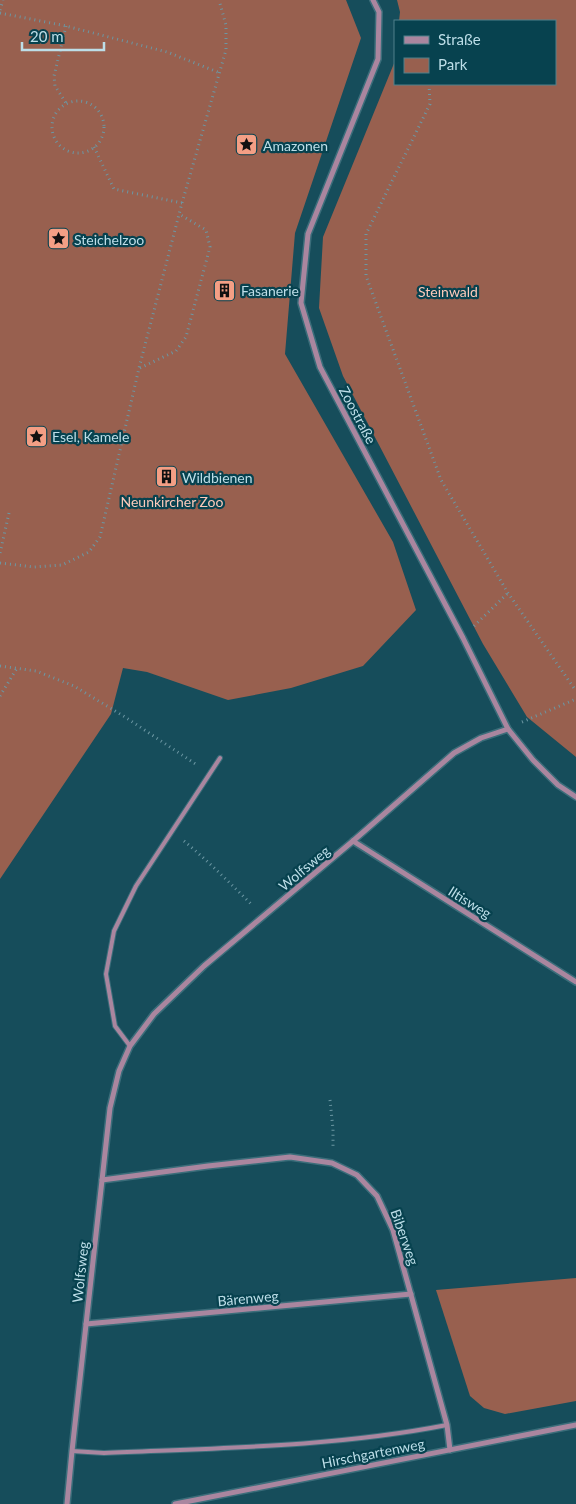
<svg xmlns="http://www.w3.org/2000/svg" width="576" height="1504" font-family="Lato,sans-serif">
<style>
.green{fill:#98604f}
.lines{fill:none;stroke-linecap:round;stroke-linejoin:round}
.lane-casing{stroke:#3b6d7a;stroke-width:6}
.street-casing{stroke:#3b6d7a;stroke-width:8}
.path{stroke:#6c97a3;stroke-width:3;stroke-dasharray:1 4;stroke-linecap:butt}
.lane{stroke:#aa869f;stroke-width:4}
.street{stroke:#aa869f;stroke-width:5}
.labels{text-anchor:middle;dominant-baseline:central;stroke-width:4.5;stroke-linejoin:round;paint-order:stroke}
.poi-label{font-size:14px;fill:#bddee8;stroke:#07424f;text-anchor:start}
.park-label{font-size:14px;fill:#fdcaba;stroke:#07424f}
.street-label{font-size:14px;fill:#bddee8;stroke:#07424f}
</style>
<rect width="100%" height="100%" fill="#164d5b"/>
<!-- green -->
<g class="green">
<path d="M0 0H346L361 38 295 233 285 354 393 542 416 610 363 666 291 688 228 700 147 672 123 668 111 714 0 879Z"/>
<path d="M397 0H576V757L527 717 483 644 343 376 319 308 323 237 395 61V84H555V21H399L400 12Z"/>
<path d="M576 1278V1401L505 1414 484 1408 470 1396 436 1290Z"/>
</g>
<g class="lines">
<defs>
<g id="lane">
<path d="M130 1046 115 1026 106 974 114 931 136 886 220 758"/>
<path d="M72 1451 104 1453C218 1448 334 1447 447 1425"/>
</g>
<g id="street">
<path d="M373 0 379 12 378 59 308 234 301 303 320 367 463 638 508 729 533 760 558 785 576 797"/>
<path d="M353 841 576 982"/>
<path d="M102 1180 208 1166 290 1157 332 1163 357 1175 377 1196 393 1230 447 1425 450 1450"/>
<path d="M86 1324 411 1294"/>
<path d="M67 1504 72 1451 110 1108 119 1071 130 1046 154 1014 204 966 353 841 454 753 481 738 508 729"/>
<path d="M175 1504 576 1425"/>
</g>
</defs>
<!-- lane casing -->
<use href="#lane" class="lane-casing"/>
<!-- street casing -->
<use href="#street" class="street-casing"/>
<!-- path -->
<g class="path">
<path d="M0 10 3 0"/>
<path d="M0 13 66 26 167 52 220 73"/>
<path d="M66 26 54 76 55 86 66 103"/>
<path d="M429 84 430 104 366 234V276L441 480 508 593 576 691"/>
<circle cx="78" cy="127" r="26"/>
<path d="M94 147 114 189 182 203"/>
<path d="M140 368 176 351 186 337 210 247 206 230 179 214"/>
<path d="M0 553 9 513"/>
<path d="M0 563 34 567 62 565 89 552 100 537 139 368 182 203 226 50V25L219 0"/>
<path d="M474 626 508 593"/>
<path d="M0 666 36 671 74 686 125 717 197 765"/>
<path d="M0 696 17 668"/>
<path d="M522 722 576 699"/>
<path d="M184 841C208 861 230 883 252 905"/>
<path d="M330 1100 333 1129V1147"/>
</g>
<!-- lane -->
<use href="#lane" class="lane"/>
<!-- street -->
<use href="#street" class="street"/>
</g>
<!-- icons -->
<defs>
<symbol id="sight-square" viewBox="-11 -11 22 22"><rect x="-9" y="-9" width="18" height="18" rx="4" fill="#f39f85" stroke="#07424f"/><path d="M0-6L1.8-2.2L6-1.7L2.9 1.2L3.7 5.4L0 3.3L-3.7 5.4L-2.9 1.2L-6-1.7L-1.8-2.2Z" fill="#111"/></symbol>
<symbol id="building-square" viewBox="-11 -11 22 22"><rect x="-9" y="-9" width="18" height="18" rx="4" fill="#f39f85" stroke="#07424f"/><path d="M-4-6H4V6H1V3H-1V6H-4ZM-2.5-4.3h1.7v1.8h-1.7ZM.8-4.3h1.7v1.8H.8ZM-2.5-1h1.7V.8h-1.7ZM.8-1h1.7V.8H.8Z" fill="#111"/></symbol>
</defs>
<g fill-rule="evenodd">
<use href="#sight-square" x="234" y="132" width="25" height="25"/>
<use href="#sight-square" x="46" y="226" width="25" height="25"/>
<use href="#building-square" x="212" y="278" width="25" height="25"/>
<use href="#sight-square" x="24" y="424" width="25" height="25"/>
<use href="#building-square" x="154" y="464" width="25" height="25"/>
</g>
<g class="labels">
<!-- poi labels -->
<g class="poi-label">
<text x="263" y="145">Amazonen</text>
<text x="74" y="239">Steichelzoo</text>
<text x="241" y="290">Fasanerie</text>
<text x="52" y="436">Esel, Kamele</text>
<text x="182" y="477">Wildbienen</text>
</g>
<!-- park labels -->
<g class="park-label">
<text x="448" y="291">Steinwald</text>
<text x="172" y="501">Neunkircher Zoo</text>
</g>
<!-- street labels -->
<g class="street-label">
<text transform="translate(358 415) rotate(62)">Zoostraße</text>
<text transform="translate(304 868) rotate(-40)">Wolfsweg</text>
<text transform="translate(470 902) rotate(32)">Iltisweg</text>
<text transform="translate(405 1237) rotate(71)">Biberweg</text>
<text transform="translate(80 1272) rotate(-84)">Wolfsweg</text>
<text transform="translate(248 1298) rotate(-5)">Bärenweg</text>
<text transform="translate(373 1453) rotate(-11)">Hirschgartenweg</text>
</g>
</g>
<!-- legend -->
<rect x="394" y="20" width="162" height="65" fill="#07424f" stroke="#50808c"/>
<rect x="404" y="36" width="25" height="8" fill="#aa869f" stroke="#50808c"/>
<text x="438" y="45" font-size="15" fill="#bddee8">Straße</text>
<rect x="404" y="58" width="25" height="15" fill="#98604f" stroke="#50808c"/>
<text x="438" y="70" font-size="15" fill="#bddee8">Park</text>
<!-- scale -->
<path d="M22 42v8h82v-8" fill="none" stroke="#bddee8" stroke-width="2.5"/>
<text x="30" y="42" font-size="15" fill="#bddee8" stroke="#07424f" stroke-width="4" paint-order="stroke">20 m</text>
</svg>
